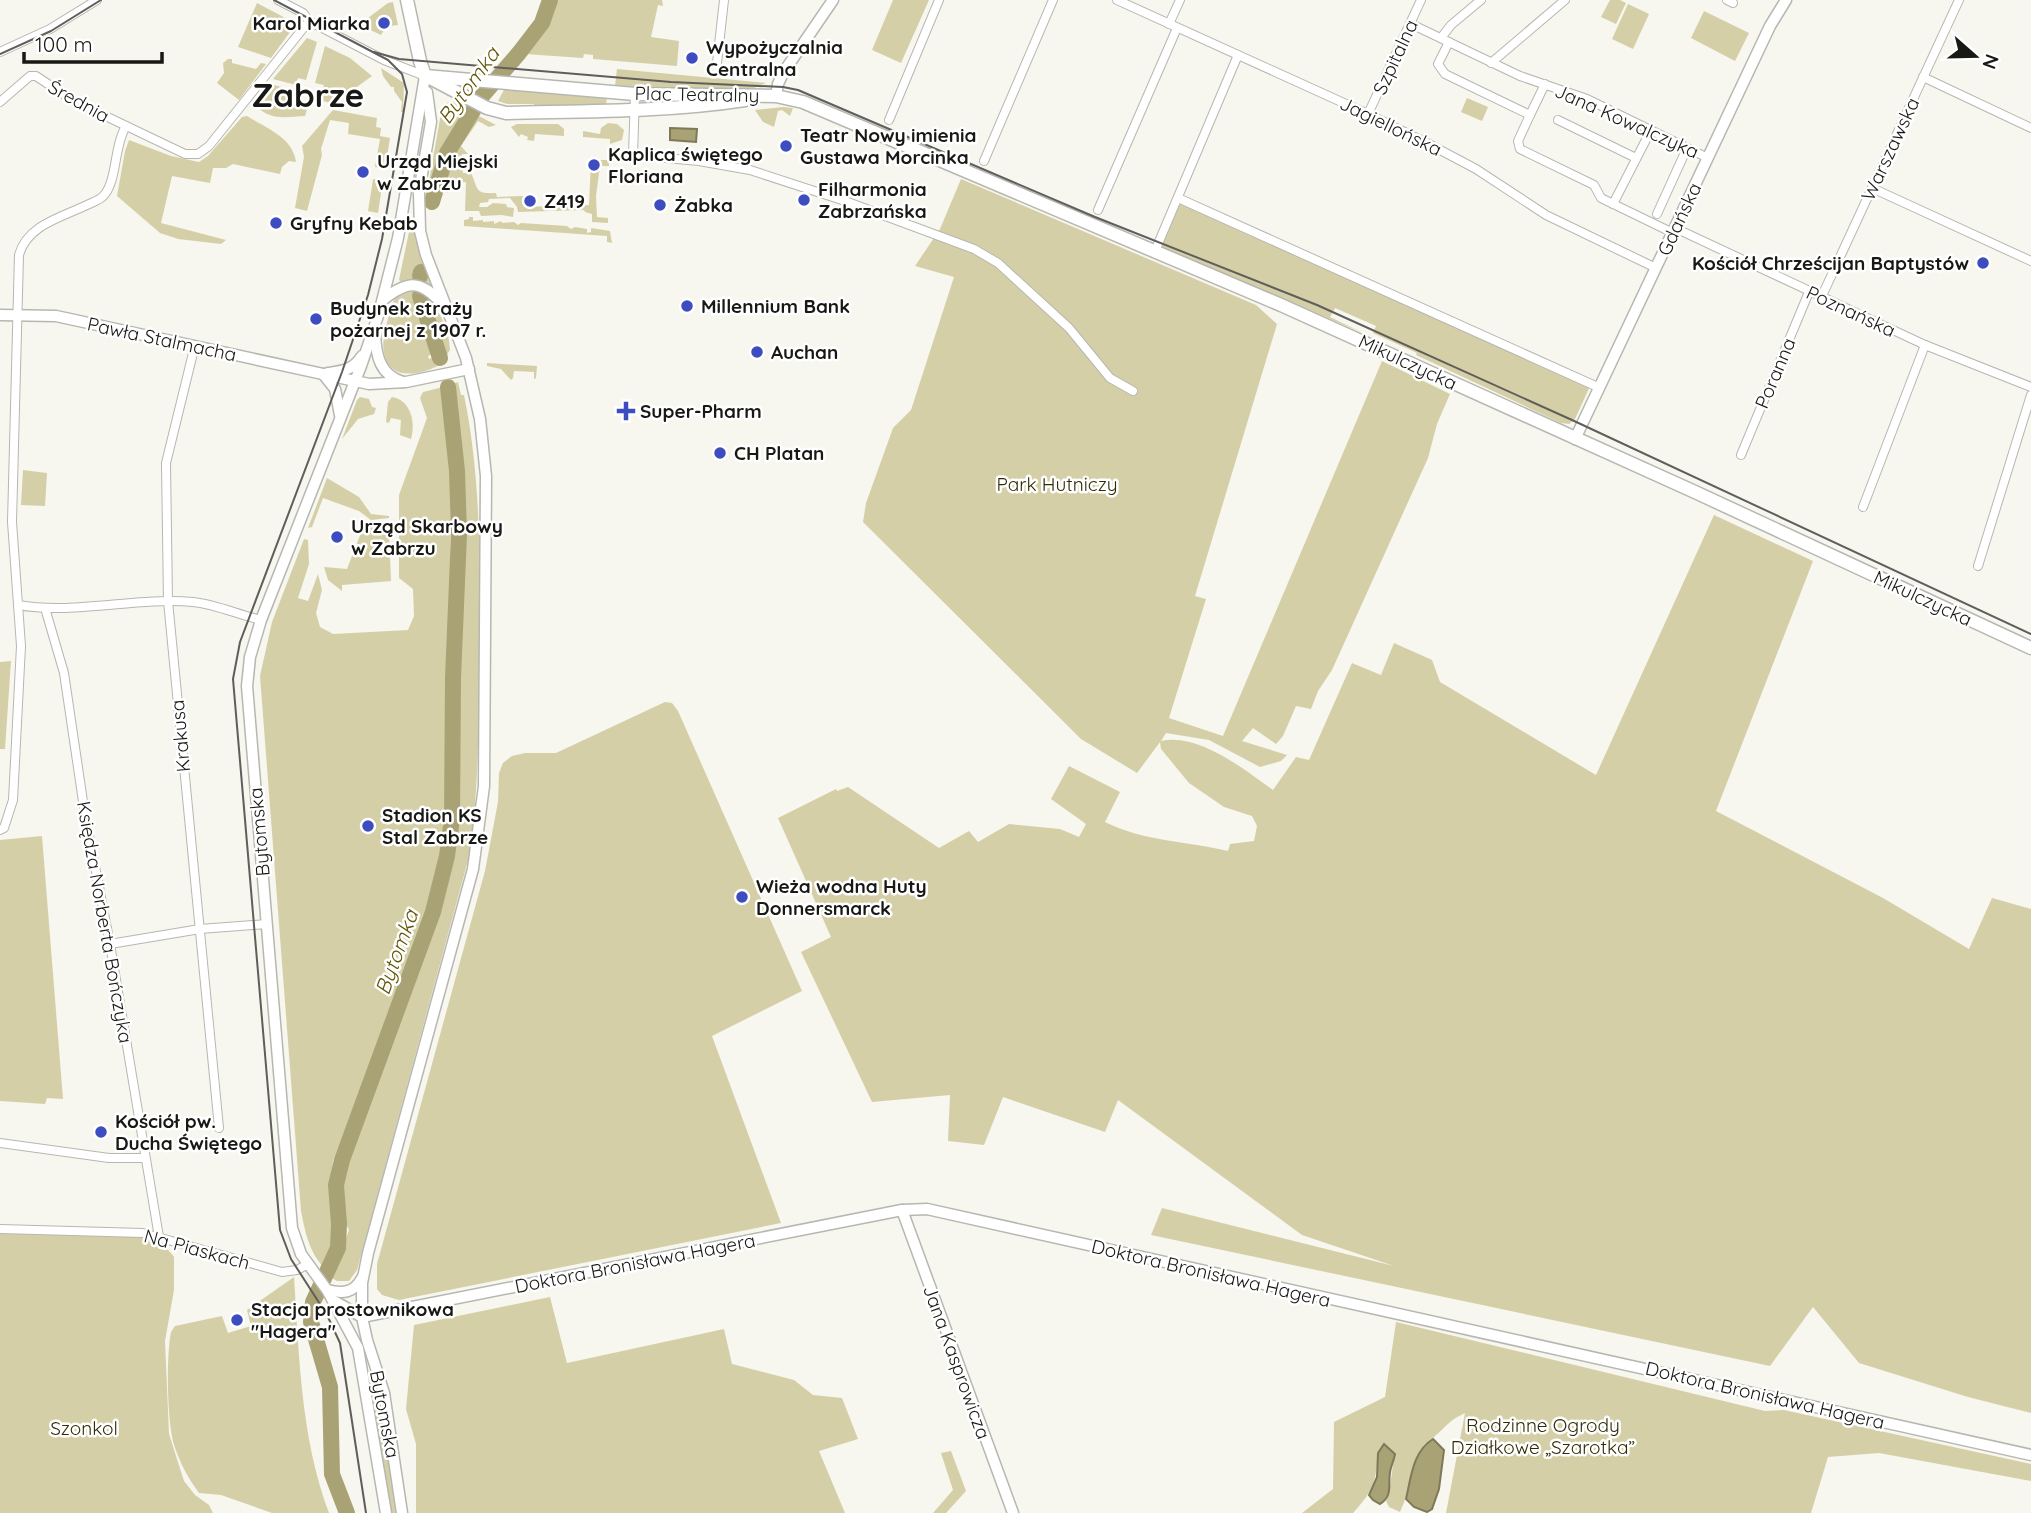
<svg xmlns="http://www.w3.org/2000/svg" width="2031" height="1513" font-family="Quicksand,sans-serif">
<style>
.green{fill:#d5cfa8;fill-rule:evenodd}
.water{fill:#a9a275;stroke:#7e7958;stroke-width:2}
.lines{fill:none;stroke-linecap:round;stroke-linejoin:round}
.river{stroke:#a9a275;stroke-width:16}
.minor-casing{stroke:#b7b7b1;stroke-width:10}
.tertiary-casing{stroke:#b7b7b1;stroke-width:13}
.secondary-casing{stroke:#b7b7b1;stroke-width:15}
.minor{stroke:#fff;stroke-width:8}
.tertiary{stroke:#fff;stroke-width:10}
.secondary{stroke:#fff;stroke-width:12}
.tram{stroke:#5f5e5a;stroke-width:2}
.poi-dot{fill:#3d4dc0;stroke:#fff;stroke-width:2.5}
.labels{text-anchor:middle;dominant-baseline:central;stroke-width:5;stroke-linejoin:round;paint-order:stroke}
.poi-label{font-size:19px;font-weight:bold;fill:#181815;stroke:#fff;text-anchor:start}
.street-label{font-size:19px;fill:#181815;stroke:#fff}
.park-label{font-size:19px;fill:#312b05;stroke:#fff}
.water-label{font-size:21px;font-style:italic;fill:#635708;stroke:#fff}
.town-label{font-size:33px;font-weight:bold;fill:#181815;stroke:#fff}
</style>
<rect width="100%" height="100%" fill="#f7f6ef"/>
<!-- green -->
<g class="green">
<path d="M553 0H662L663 6 658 5 651 37 679 41 677 66 593 59V55L584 54 583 58 525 54 545 26Z"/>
<path d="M893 0H929L901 63 872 50Z"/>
<path d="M1610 0H1620L1626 3 1616 24 1601 17Z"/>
<path d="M393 2 398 25 390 26 388 20 382 18 379 23 384 30 381 35 362 26 364 21 388 3Z"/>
<path d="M257 3 291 21 293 28 271 58 238 47Z"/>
<path d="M1628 4 1649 14 1633 49 1612 39Z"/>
<path d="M1704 11 1749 33 1735 61 1691 38Z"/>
<path d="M307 38 317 42 306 80 298 78 296 85 273 79Z"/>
<path d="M325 46 350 58 372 76 333 104 320 100 324 85 315 83Z"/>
<path d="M228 59H232V63L256 69 261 63 266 64 239 100 217 83 224 73 223 63Z"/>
<path d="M381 68 404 83 403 112H401L402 102 394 91V87H391L383 76Z"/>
<path d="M617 69 766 83 754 88 660 90 615 86Z"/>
<path d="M270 84 294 90 291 104 307 109 305 116C285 117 270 121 255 105L256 100Z"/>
<path d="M505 88 607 97 606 106 534 107V104H507L498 101Z"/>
<path d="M1467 98 1488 107 1482 121 1461 112Z"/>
<path d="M450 101 459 102 458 103 465 107 444 152 429 200 435 201 456 144 475 114 496 125 489 127 478 121 461 146 468 154H462L463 173H471C479 190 474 194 496 193L497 197 523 196 524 207 589 205 591 160H609V166H600L596 196 597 217 608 218V223L592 222V214L585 212 584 210 518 212 517 207 510 198 489 199 488 202 480 203 479 207H487L493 203 506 204 507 207 514 208 513 217 502 215 481 216 479 211H465L466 182 452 183 448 193 444 192 439 196V206L425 204 441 113 444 105Z"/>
<path d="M783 107 793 108 790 116 782 110 778 111 774 127 763 122 755 110Z"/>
<path d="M333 110 377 118 376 127 381 128 380 136 390 138 385 169 375 167 380 139 348 134 349 123 330 120 321 149 322 155 307 211 295 208 304 157 302 146Z"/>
<path d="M247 116C266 128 293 137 296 162L289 161 282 167 280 174 233 164 226 168H213L210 183 172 176 161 223 226 240 221 244 178 239 160 233 117 196 125 151 129 140 171 156 199 162 208 156 242 117Z"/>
<path d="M608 123 617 124 624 130 622 140 610 144V139L583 137V131L600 134 601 128Z"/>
<path d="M517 124H558L564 129V136L535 134 534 141 527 140 528 137 521 134 519 137 511 127Z"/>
<path d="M373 179 383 180 378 213 368 211Z"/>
<path d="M961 179 1256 305 1277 324 1195 596 1206 599 1169 718 1223 736 1382 361 1450 394 1437 424 1428 458 1332 670 1318 691 1311 709 1296 706 1283 736 1276 744 1253 728 1242 741 1287 755 1281 761 1260 767 1209 740 1166 733 1161 741C1198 732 1245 770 1273 790L1296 757 1309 760 1352 663 1381 675 1394 643 1432 660 1440 682 1596 775 1714 515 1813 561 1716 811 1883 898 1969 949 1992 898 2031 909V1413L1968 1397 1859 1363 1813 1307 1770 1366 1151 1235 1162 1208 1394 1266 1302 1235 1118 1100 1105 1132 1003 1097 984 1145 948 1141 950 1095 872 1102 801 952 831 937 778 818 836 789 837 791 848 787 939 848 969 831 978 842 1009 824 1060 829 1079 837 1086 824 1051 799 1069 766 1120 792 1105 822C1142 841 1187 841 1228 851L1230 844 1254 841 1257 826 1252 816 1224 807 1189 783 1161 749 1160 742 1137 773 1081 739 863 522 866 503 893 428 911 410 954 277 915 266 940 229Z"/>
<path d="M1181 202 1591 384 1575 419 1569 424 1561 423 1416 355 1417 353 1373 333 1376 326 1335 308 1330 317 1363 333 1163 248 1162 242Z"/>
<path d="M469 217H473V221L483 220V222L494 221V224L501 221 502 223 514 222 518 225 521 223 567 226 571 229 575 227 587 229V233L591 232V228L610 231 612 243 607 242V236L464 226V220L469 219Z"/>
<path d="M414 226 419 250 433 283 431 286 414 279 401 282 399 280 410 227Z"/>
<path d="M419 289C436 304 449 325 450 350L440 365C395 387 373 365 388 319 390 312 392 300 398 294 403 289 412 290 419 289ZM417 296H424L445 357 435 360 434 357 429 359 428 356 433 353 417 307Z"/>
<path d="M487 363 537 366 536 378 534 379V372L514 371 513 378 511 380 501 369 487 366Z"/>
<path d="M458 382 461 395H464C481 477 480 561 480 645 479 715 479 784 470 853L357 1270 349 1281H337L332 1278 349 1230C337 1206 340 1192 344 1167L429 941 448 880 456 817 461 495V462L452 384Z"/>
<path d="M443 387 451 486 450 624 443 850 430 905 333 1161 329 1192 336 1237 323 1267C309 1251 305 1232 301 1211L260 676 272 622 304 539 308 540 309 564 298 598 308 601 318 574 322 590 316 613 320 627 333 634 408 630 414 616 413 589 399 578V495L427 418 420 398 423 392Z"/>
<path d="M360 397 369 399 372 407 376 408 374 414 358 419 342 439 357 400Z"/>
<path d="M392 397C411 400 416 423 411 439L400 435 401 420 391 418 389 423 386 422 388 402Z"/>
<path d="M23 470 47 473 45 506 21 505Z"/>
<path d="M327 478 359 497 371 514 389 516V518L371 520 359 511 323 498 312 527 308 528Z"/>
<path d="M364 525 374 528H386L389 532 391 581 342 585V591L328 580 324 567 347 569Z"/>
<path d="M11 661 5 749H0V662Z"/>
<path d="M665 702 672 703 678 711 802 991 712 1036 781 1223 399 1300 382 1295 377 1289V1264L485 871 498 802 499 773 503 763 512 756 525 753H556Z"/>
<path d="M42 836 63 1099 47 1098 45 1104 0 1101V840Z"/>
<path d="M0 1231 155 1234 174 1257V1290L165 1341 169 1434 184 1481 195 1495 209 1505 213 1513H0Z"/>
<path d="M294 1277C299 1356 301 1439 329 1513H272L221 1495 199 1493C188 1478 180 1463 174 1445 167 1420 166 1357 171 1332L175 1326 222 1316 228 1333 251 1326 247 1310Z"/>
<path d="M550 1297 567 1363 724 1329 732 1364 794 1380 813 1395 842 1398 858 1439 819 1451 845 1513H416V1444L406 1409 414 1325Z"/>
<path d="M1396 1322 1765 1411 1784 1410 2031 1464V1481L1879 1453 1828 1457 1811 1513H1446L1465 1413C1448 1421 1447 1426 1434 1437 1430 1441 1425 1443 1422 1448 1411 1468 1410 1492 1400 1512L1389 1507 1386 1501C1392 1486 1391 1470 1395 1455L1378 1453C1376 1482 1373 1491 1353 1513H1302L1333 1489 1334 1422 1385 1397Z"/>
<path d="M373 1372 382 1411 397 1513H391L369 1373Z"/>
<path d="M951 1451 966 1491 946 1513H933L953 1490 941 1453Z"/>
</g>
<!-- water -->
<g class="water">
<path d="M670 128 697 129 696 142 670 140Z"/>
<path d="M1433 1439 1444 1450 1439 1489 1432 1509 1427 1512 1414 1507 1406 1499C1411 1477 1413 1451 1433 1439Z"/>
<path d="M1384 1444 1395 1454C1394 1460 1391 1466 1390 1472 1388 1485 1393 1496 1380 1504L1373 1500 1369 1495 1377 1477 1378 1453Z"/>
</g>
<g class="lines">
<!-- river -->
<g class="river">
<path d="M432 202 447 153 482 96 519 53 542 23 550 0"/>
<path d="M420 276 421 272"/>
<path d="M420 296 440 358"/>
<path d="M347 1513 332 1474 330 1387 311 1322 313 1302 338 1248 339 1224 336 1185 342 1160 433 912 447 856 452 819 453 678 459 534 457 471 448 387"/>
</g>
<defs>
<g id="minor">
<path d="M278 0 303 13 309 21 384 60 425 76"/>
<path d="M1117 0 1368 114 1427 143 1476 169 1546 215 1656 268"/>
<path d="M1727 0 1733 3"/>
<path d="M1169 24 1180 0"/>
<path d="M1411 24 1520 76 1587 99 1708 158"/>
<path d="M1441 38 1451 25 1481 0"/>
<path d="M1449 42 1438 64 1445 74 1530 115 1545 84"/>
<path d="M0 52 50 29 97 0"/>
<path d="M717 63 724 0"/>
<path d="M1491 63 1565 0"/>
<path d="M1923 77 2031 128"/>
<path d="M635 94 633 155 699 161 750 170 845 201 974 249 998 263 1069 328 1110 378 1133 391"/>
<path d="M0 102 30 76H36L72 100 185 154H198L209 146 309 21"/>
<path d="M1368 114 1421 0"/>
<path d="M1530 115 1518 141 1520 149 1594 185 1601 198 1673 233"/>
<path d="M889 120 939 0"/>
<path d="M1558 120 1636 158"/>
<path d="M984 161 1053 0"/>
<path d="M1872 188 2031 261"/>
<path d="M1178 198 1600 388"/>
<path d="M1613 204 1651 130"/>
<path d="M1098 210 1177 28"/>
<path d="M1657 214 1687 148"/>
<path d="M1675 228 1925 345 2031 387"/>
<path d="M1155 251 1238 55"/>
<path d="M1821 298 1959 0"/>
<path d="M195 345 166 463 168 601 219 1128"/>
<path d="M1741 455 1809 292"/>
<path d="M1863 507 1925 345"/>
<path d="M1978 566 2031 395"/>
<path d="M18 605C75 615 135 597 193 602 215 604 239 615 261 620"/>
<path d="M45 608 64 673 85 815 110 944 159 1237"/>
<path d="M0 830 4 828 13 800 21 646 12 522 19 255C27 225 62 217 87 205 93 202 101 200 105 194 117 179 114 146 126 126"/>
<path d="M110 944 200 929 267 924"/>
<path d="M0 1143 109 1158H145"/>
<path d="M0 1229 143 1233 282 1272 297 1270 308 1264"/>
</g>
<g id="tertiary">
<path d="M776 96 778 84 783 73 833 0"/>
<path d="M383 300C411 277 423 282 446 308"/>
<path d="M0 315 56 316 369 384 406 382 469 369"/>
<path d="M375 334C376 356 380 375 403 382"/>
<path d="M328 373C343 371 353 370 362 356"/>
<path d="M323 374 335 389 340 415"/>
<path d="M1575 439 1770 26 1786 0"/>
<path d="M902 1210 1013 1513"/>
<path d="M327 1290C343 1294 354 1293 362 1278"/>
<path d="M336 1302 362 1317"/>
<path d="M362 1317 902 1210 927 1209 2031 1455"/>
<path d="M386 1513 358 1348 327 1290 301 1254 292 1228 247 686 250 657 261 620 361 366 379 313 398 238 425 76"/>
<path d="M402 1513 384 1393 367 1340 362 1317V1283L368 1253 473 869 484 786 486 476 480 419 466 358 426 255 420 231 419 192 431 122 427 92"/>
</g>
<g id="secondary">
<path d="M407 0 420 61 425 76"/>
<path d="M425 76 635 94 776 96 803 102 1281 305 1695 492 2031 648"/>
<path d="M432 79 487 108 506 113C586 111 666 112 745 100"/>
</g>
</defs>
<!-- minor casing -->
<use href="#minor" class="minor-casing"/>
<!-- tertiary casing -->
<use href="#tertiary" class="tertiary-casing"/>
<!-- secondary casing -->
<use href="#secondary" class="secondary-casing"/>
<!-- minor -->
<use href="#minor" class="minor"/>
<!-- tertiary -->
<use href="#tertiary" class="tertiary"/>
<!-- secondary -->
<use href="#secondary" class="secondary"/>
<!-- tram -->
<g class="tram">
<path d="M274 0 388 60 402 74 407 92 382 239 368 295 342 372 240 642 233 679 280 1230 291 1259 327 1315 340 1343 366 1513"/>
<path d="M374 52 399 59 671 82 783 87 798 90 1095 217 1317 305 1572 420 2031 634"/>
<path d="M0 54 51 31 101 0"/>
</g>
</g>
<!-- markers -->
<g class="poi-dot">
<circle cx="384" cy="23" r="7"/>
<circle cx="692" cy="58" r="7"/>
<circle cx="786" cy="146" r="7"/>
<circle cx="594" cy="165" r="7"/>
<circle cx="363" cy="172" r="7"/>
<circle cx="804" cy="200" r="7"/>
<circle cx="530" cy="201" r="7"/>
<circle cx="660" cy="205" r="7"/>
<circle cx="276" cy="223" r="7"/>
<circle cx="1983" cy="263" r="7"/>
<circle cx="687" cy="306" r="7"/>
<circle cx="316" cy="319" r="7"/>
<circle cx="757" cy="352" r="7"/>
<path d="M622.5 400.5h7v7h7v7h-7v7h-7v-7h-7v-7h7z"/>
<circle cx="720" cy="453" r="7"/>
<circle cx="337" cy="537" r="7"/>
<circle cx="368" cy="826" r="7"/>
<circle cx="742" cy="897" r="7"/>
<circle cx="101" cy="1132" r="7"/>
<circle cx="237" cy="1320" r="7"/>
</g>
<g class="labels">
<!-- poi labels -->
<g class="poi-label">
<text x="370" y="23" text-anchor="end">Karol Miarka</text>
<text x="706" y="47">Wypożyczalnia<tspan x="706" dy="22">Centralna</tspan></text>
<text x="800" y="135">Teatr Nowy imienia<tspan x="800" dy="22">Gustawa Morcinka</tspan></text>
<text x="608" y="154">Kaplica świętego<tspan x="608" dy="22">Floriana</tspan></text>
<text x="377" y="161">Urząd Miejski<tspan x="377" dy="22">w Zabrzu</tspan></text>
<text x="818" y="189">Filharmonia<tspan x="818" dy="22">Zabrzańska</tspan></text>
<text x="544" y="201">Z419</text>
<text x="674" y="205">Żabka</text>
<text x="290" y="223">Gryfny Kebab</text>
<text x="1969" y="263" text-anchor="end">Kościół Chrześcijan Baptystów</text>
<text x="701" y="306">Millennium Bank</text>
<text x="330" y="308">Budynek straży<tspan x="330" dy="22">pożarnej z 1907 r.</tspan></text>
<text x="771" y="352">Auchan</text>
<text x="640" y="411">Super-Pharm</text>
<text x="734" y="453">CH Platan</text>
<text x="351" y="526">Urząd Skarbowy<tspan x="351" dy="22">w Zabrzu</tspan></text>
<text x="382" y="815">Stadion KS<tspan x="382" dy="22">Stal Zabrze</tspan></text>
<text x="756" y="886">Wieża wodna Huty<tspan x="756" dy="22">Donnersmarck</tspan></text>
<text x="115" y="1121">Kościół pw.<tspan x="115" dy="22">Ducha Świętego</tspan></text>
<text x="251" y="1309">Stacja prostownikowa<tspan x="251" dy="22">"Hagera"</tspan></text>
</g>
<!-- street labels -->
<g class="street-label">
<text transform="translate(1395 57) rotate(-65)">Szpitalna</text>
<text transform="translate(697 94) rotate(1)">Plac Teatralny</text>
<text transform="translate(79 101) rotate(29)">Średnia</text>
<text transform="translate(1627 121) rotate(24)">Jana Kowalczyka</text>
<text transform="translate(1391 126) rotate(26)">Jagiellońska</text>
<text transform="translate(1890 149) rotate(-65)">Warszawska</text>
<text transform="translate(1679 219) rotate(-65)">Gdańska</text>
<text transform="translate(1851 311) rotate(25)">Poznańska</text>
<text transform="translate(162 339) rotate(12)">Pawła Stalmacha</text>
<text transform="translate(1408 362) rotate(25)">Mikulczycka</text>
<text transform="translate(1775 373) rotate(-67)">Poranna</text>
<text transform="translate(1923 598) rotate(25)">Mikulczycka</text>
<text transform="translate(180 736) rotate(-95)">Krakusa</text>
<text transform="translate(259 832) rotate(-95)">Bytomska</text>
<text transform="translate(105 922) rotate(80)">Księdza Norberta Bończyka</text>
<text transform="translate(197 1249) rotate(15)">Na Piaskach</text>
<text transform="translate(635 1263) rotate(-11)">Doktora Bronisława Hagera</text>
<text transform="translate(1211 1273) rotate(13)">Doktora Bronisława Hagera</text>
<text transform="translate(957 1362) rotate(70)">Jana Kasprowicza</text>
<text transform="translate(1765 1395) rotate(13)">Doktora Bronisława Hagera</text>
<text transform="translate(385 1414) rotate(79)">Bytomska</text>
</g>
<!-- park labels -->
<g class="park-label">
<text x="1057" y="484">Park Hutniczy</text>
<text x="1543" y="1425">Rodzinne Ogrody<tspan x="1543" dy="22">Działkowe „Szarotka”</tspan></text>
<text x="84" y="1428">Szonkol</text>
</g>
<!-- water labels -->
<g class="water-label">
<text transform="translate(468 85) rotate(-54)">Bytomka</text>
<text transform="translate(396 952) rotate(-70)">Bytomka</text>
</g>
<!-- town labels -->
<g class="town-label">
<text x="308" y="94">Zabrze</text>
</g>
</g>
<!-- north arrow -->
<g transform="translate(1975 56) rotate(110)" stroke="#ffffff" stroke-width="5" paint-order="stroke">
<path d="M0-5L12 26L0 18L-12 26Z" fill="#181815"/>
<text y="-10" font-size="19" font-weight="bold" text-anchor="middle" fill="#181815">N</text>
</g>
<!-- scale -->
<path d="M24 52v10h138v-10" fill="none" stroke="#181815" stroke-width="3.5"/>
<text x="35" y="52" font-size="21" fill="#181815" stroke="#ffffff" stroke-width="5" paint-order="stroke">100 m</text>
</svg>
